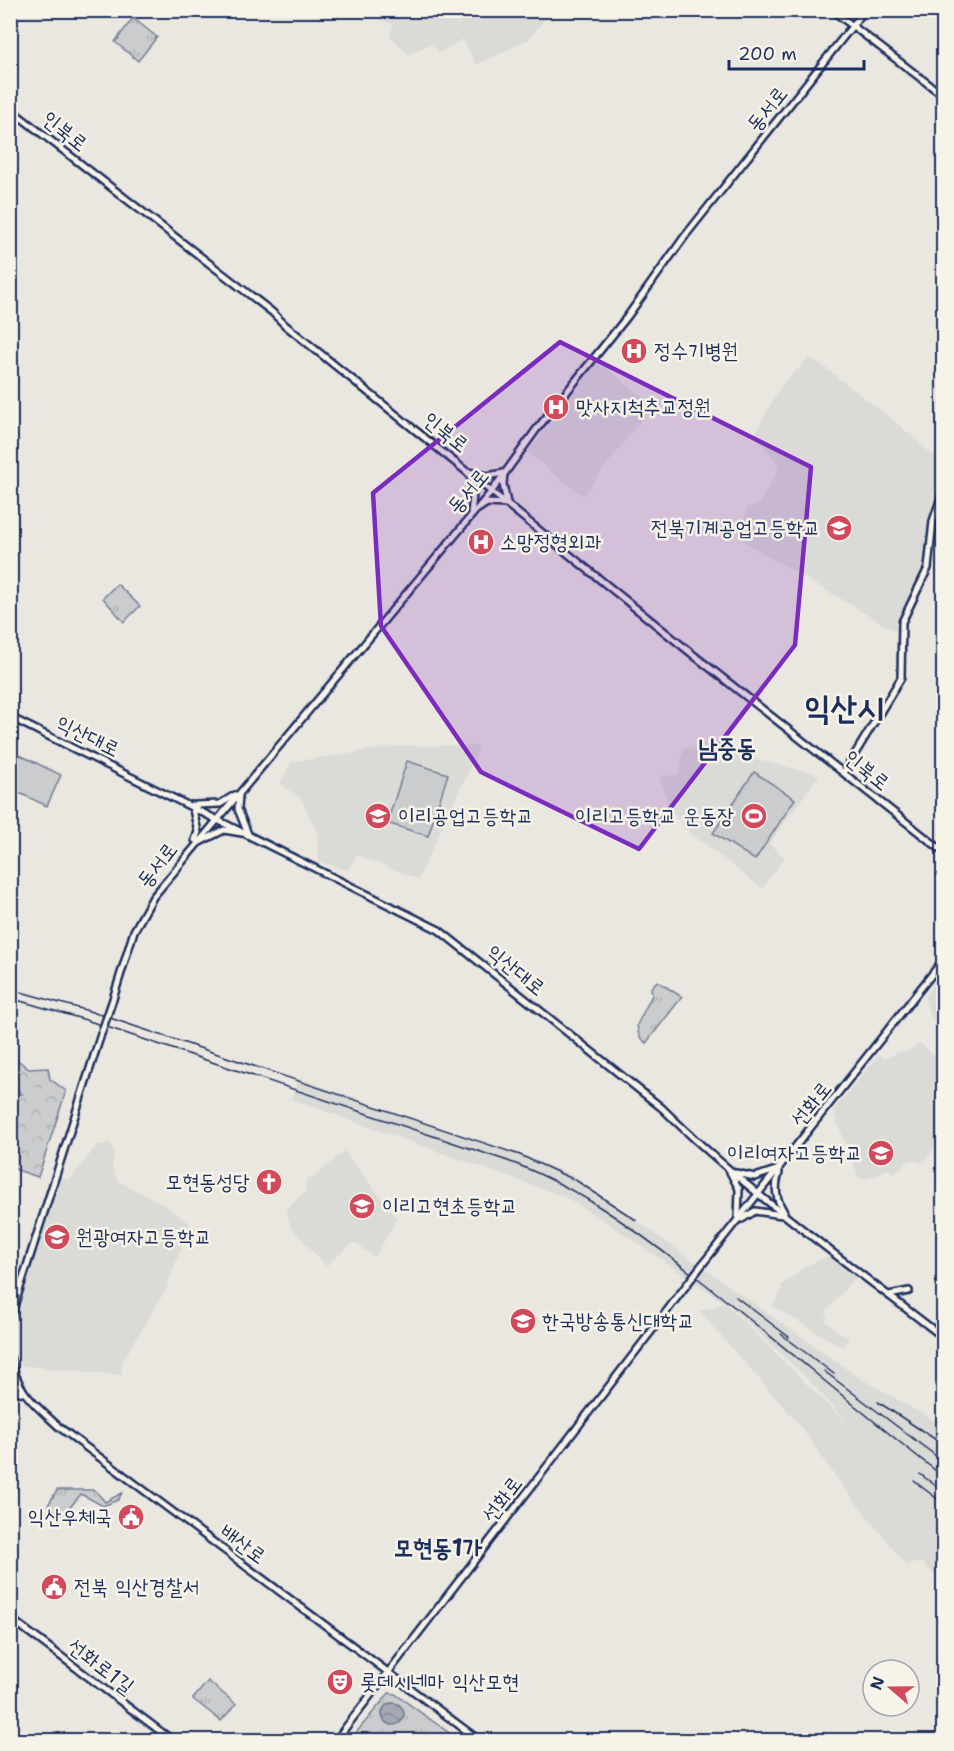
<svg xmlns="http://www.w3.org/2000/svg" width="954" height="1751" font-family="'Shantell Sans','Poor Story',sans-serif">
<style>
.built{fill:#dadad6}
.forest{fill:url(#forest-crowns);stroke:#737e96;stroke-width:1.5}
.park{fill:url(#park-tufts);stroke:#737e96;stroke-width:1.5}
.pitch{fill:#cbcccd;stroke:#737e96;stroke-width:1.5}
.water{fill:url(#water-waves);stroke:#6d7892;stroke-width:1.5}
.lines{fill:none;stroke-linecap:round;stroke-linejoin:round}
.secondary-casing{stroke:#1b2f5e;stroke-width:10}
.secondary{stroke:#f7f3e8;stroke-width:5}
.rail{stroke:#1b2f5e;stroke-width:1.5}
.secondary-bridge-casing{stroke:#1b2f5e;stroke-width:10;stroke-linecap:butt}
.secondary-bridge{stroke:#f7f3e8;stroke-width:5}
.marked{fill:#7b2cbf;fill-opacity:0.2;stroke:#7b2cbf;stroke-width:4.5;stroke-linejoin:round}
.labels{text-anchor:middle;dominant-baseline:central;stroke-width:5;stroke-linejoin:round;paint-order:stroke}
.street-label{font-size:21px;fill:#1b2f5e;stroke:#f7f3e8}
.poi-label{font-size:21px;fill:#1b2f5e;stroke:#f7f3e8;text-anchor:start}
.quarter-label{font-size:24px;font-weight:bold;fill:#1b2f5e;stroke:#f7f3e8}
.town-label{font-size:33px;font-weight:bold;fill:#1b2f5e;stroke:#f7f3e8}
</style>
<defs>
<pattern id="forest-crowns" width="20" height="18" patternUnits="userSpaceOnUse" patternTransform="scale(1.5)"><rect width="20" height="18" fill="#cbcccd"/><path d="M2 6a3 3 0 1 1 6 0M12 15a3 3 0 1 1 6 0" fill="none" stroke="#aeb0b2"/></pattern>
<pattern id="park-tufts" width="24" height="20" patternUnits="userSpaceOnUse" patternTransform="scale(1.5)"><rect width="24" height="20" fill="#cbcccd"/><path d="M3 7l-1-3M5 7V3M7 7l1-3M15 17l-1-3M17 17v-4M19 17l1-3" fill="none" stroke="#aeb0b2"/></pattern>
<pattern id="water-waves" width="16" height="10" patternUnits="userSpaceOnUse" patternTransform="scale(1.5)"><rect width="16" height="10" fill="#a3a8b4"/><path d="M0 5q4-4 8 0t8 0" fill="none" stroke="#848996"/></pattern>
</defs>
<rect width="100%" height="100%" fill="#eae7e0"/>
<filter id="ink" filterUnits="userSpaceOnUse"><feTurbulence type="fractalNoise" baseFrequency=".0167" numOctaves="2"/><feDisplacementMap in="SourceGraphic" scale="12" xChannelSelector="R" yChannelSelector="G"/><feConvolveMatrix kernelMatrix="1 2 1 2 8 2 1 2 1" color-interpolation-filters="sRGB"/></filter>
<g filter="url(#ink)">
<!-- built -->
<g class="built">
<path d="M355 11 544 10V20L529 39 476 65 463 39 439 53 432 43 408 55 390 35 393 24Z"/>
<path d="M808 359 815 360 898 424 943 464V477L929 522 925 566 896 624 897 632 744 542 743 524 747 508 759 504 776 474 778 463 754 435 781 386Z"/>
<path d="M598 361 653 405 583 496 527 453Z"/>
<path d="M401 746H480L418 879 357 855 348 870 319 862 317 833 302 800 280 783 291 762Z"/>
<path d="M683 748 720 750 819 775 769 844 785 857 762 889 683 827 684 825 671 812 659 776 679 775Z"/>
<path d="M943 971 944 1023H943L933 1019 929 1013 925 997Z"/>
<path d="M920 1043 943 1064V1149L937 1144 923 1163 911 1160 893 1173 887 1169 867 1179 859 1178 833 1111 879 1055 884 1058 900 1052H907Z"/>
<path d="M298 1078 569 1173 855 1375 943 1426V1582L921 1562 906 1565 839 1481 798 1423 699 1311 725 1303 852 1429 812 1383 731 1307 602 1219 565 1197 291 1099Z"/>
<path d="M111 1143 114 1152 112 1167 118 1181 163 1204 190 1224 166 1289 122 1362V1375L17 1365 11 1330 26 1278 61 1178 70 1180 97 1145Z"/>
<path d="M344 1151 397 1218 375 1257 354 1242 326 1266 291 1227 286 1210 305 1192 307 1178 313 1179Z"/>
<path d="M828 1256 856 1277 825 1312 828 1316 825 1321 849 1339 842 1347 772 1306 783 1289 781 1286 806 1266Z"/>
</g>
<!-- forest -->
<path class="forest" d="M10 1054 29 1069 48 1068 50 1079 66 1091 38 1177 11 1168V1095L22 1094 11 1084Z"/>
<!-- park -->
<g class="park">
<path d="M133 18 157 37 138 61 115 42Z"/>
<path d="M117 584 140 606 124 622 103 598Z"/>
<path d="M657 981 682 997 646 1043 639 1036 637 1025 652 995 651 988Z"/>
<path d="M57 1490H95L105 1502 122 1493 118 1500 103 1506 81 1494 63 1516 48 1505Z"/>
<path d="M208 1681 236 1704 221 1721 193 1699Z"/>
<path d="M389 1693 395 1694 459 1740H350Z"/>
</g>
<!-- pitch -->
<g class="pitch">
<path d="M20 755 61 775 47 806 11 789V776Z"/>
<path d="M407 761 448 774 428 836 387 823Z"/>
<path d="M754 772 795 799 755 860 713 833Z"/>
</g>
<!-- water -->
<circle class="water" cx="393" cy="1714" r="11"/>
<g class="lines">
<defs>
<g id="secondary">
<path d="M832 10 944 96"/>
<path d="M10 109 272 312 285 325 696 657 944 852"/>
<path d="M478 509 487 503 506 504"/>
<path d="M471 513C473 499 475 485 468 472L487 476 504 473 503 484 507 503"/>
<path d="M10 717 439 930 662 1108C748 1193 848 1263 944 1338"/>
<path d="M844 772 901 678 902 622 928 568 933 521 944 489"/>
<path d="M239 795 238 809 248 834"/>
<path d="M192 805 198 832 195 840"/>
<path d="M196 805 220 804 235 795"/>
<path d="M198 843 224 830 242 833"/>
<path d="M113 999 134 931 153 897 492 491 536 430 627 317 685 236 865 10"/>
<path d="M730 1172 739 1189 738 1220"/>
<path d="M736 1173 755 1177 779 1169"/>
<path d="M779 1173C774 1188 776 1199 784 1212"/>
<path d="M742 1219 755 1211 782 1215"/>
<path d="M701 1266 944 959"/>
<path d="M889 1295 909 1291"/>
<path d="M10 1319 101 1034"/>
<path d="M10 1356C17 1392 33 1403 59 1427L479 1740"/>
<path d="M10 1386 22 1393"/>
<path d="M10 1618 172 1740"/>
<path d="M336 1740 650 1333"/>
</g>
</defs>
<!-- secondary casing -->
<use href="#secondary" class="secondary-casing"/>
<!-- secondary -->
<use href="#secondary" class="secondary"/>
<!-- rail -->
<g class="rail">
<path d="M10 989 89 1011 520 1155 577 1181 636 1220"/>
<path d="M10 998 86 1020 505 1160C576 1185 633 1228 691 1273 777 1339 858 1411 944 1477"/>
<path d="M736 1297 789 1337"/>
<path d="M781 1334 834 1374"/>
<path d="M824 1371 944 1462"/>
<path d="M878 1402 944 1445"/>
<path d="M920 1474 944 1492"/>
<path d="M914 1481 944 1504"/>
</g>
<defs>
<g id="secondary-bridge">
<path d="M101 1034 113 999"/>
<path d="M650 1333 701 1266"/>
</g>
</defs>
<!-- secondary-bridge casing -->
<use href="#secondary-bridge" class="secondary-bridge-casing"/>
<!-- secondary-bridge -->
<use href="#secondary-bridge" class="secondary-bridge"/>
</g>
</g>
<!-- marked area -->
<path class="marked" d="M560 342 811 467 795 645 639 849 481 772 381 626 373 493Z"/>
<!-- icons -->
<defs>
<symbol id="hospital-disc" viewBox="-11 -11 22 22"><circle r="9.5" fill="#d1495b" stroke="#f7f3e8"/><path d="M-5-5h3v3.5h4V-5h3V5h-3V1.5h-4V5h-3Z" fill="#fff"/></symbol>
<symbol id="school-disc" viewBox="-11 -11 22 22"><circle r="9.5" fill="#d1495b" stroke="#f7f3e8"/><path d="M0-5L7-2L0 1L-7-2ZM-4 1L0 2.5L4 1V4Q0 6-4 4Z" fill="#fff"/></symbol>
<symbol id="stadium-disc" viewBox="-11 -11 22 22"><circle r="9.5" fill="#d1495b" stroke="#f7f3e8"/><path d="M0-5a6.5 5 0 1 0 0 10a6.5 5 0 1 0 0-10ZM-3.5-1.8h7v3.6h-7Z" fill="#fff"/></symbol>
<symbol id="church-disc" viewBox="-11 -11 22 22"><circle r="9.5" fill="#d1495b" stroke="#f7f3e8"/><path d="M-1.2-6h2.4v3.5h3.3v2.4h-3.3V6h-2.4V-.1h-3.3v-2.4h3.3Z" fill="#fff"/></symbol>
<symbol id="university-disc" viewBox="-11 -11 22 22"><circle r="9.5" fill="#d1495b" stroke="#f7f3e8"/><path d="M0-5L7-2L0 1L-7-2ZM-4 1L0 2.5L4 1V4Q0 6-4 4Z" fill="#fff"/></symbol>
<symbol id="civic-disc" viewBox="-11 -11 22 22"><circle r="9.5" fill="#d1495b" stroke="#f7f3e8"/><path d="M-.6-6.5H3V-4.5H.6V-3L4-1V1h2V6H-6V1h2V-1L-.6-3ZM-1.2 2.5V6h2.4V2.5Z" fill="#fff"/></symbol>
<symbol id="theatre-disc" viewBox="-11 -11 22 22"><circle r="9.5" fill="#d1495b" stroke="#f7f3e8"/><path d="M-5-5.5Q0-4 5-5.5V0Q5 5 0 6Q-5 5-5 0ZM-3.3-2.5H-1v1.5H-3.3ZM1-2.5H3.3v1.5H1ZM-2.8 1Q0 5.5 2.8 1Z" fill="#fff"/></symbol>
</defs>
<g fill-rule="evenodd">
<use href="#hospital-disc" x="619" y="336" width="30" height="30"/>
<use href="#hospital-disc" x="541" y="392" width="30" height="30"/>
<use href="#school-disc" x="824" y="513" width="30" height="30"/>
<use href="#hospital-disc" x="466" y="527" width="30" height="30"/>
<use href="#school-disc" x="363" y="801" width="30" height="30"/>
<use href="#stadium-disc" x="739" y="801" width="30" height="30"/>
<use href="#school-disc" x="866" y="1138" width="30" height="30"/>
<use href="#church-disc" x="254" y="1167" width="30" height="30"/>
<use href="#school-disc" x="347" y="1191" width="30" height="30"/>
<use href="#school-disc" x="42" y="1222" width="30" height="30"/>
<use href="#university-disc" x="508" y="1306" width="30" height="30"/>
<use href="#civic-disc" x="116" y="1502" width="30" height="30"/>
<use href="#civic-disc" x="39" y="1572" width="30" height="30"/>
<use href="#theatre-disc" x="325" y="1667" width="30" height="30"/>
</g>
<g class="labels">
<!-- street labels -->
<g class="street-label">
<text transform="translate(767 109) rotate(-51)">동서로</text>
<text transform="translate(65 131) rotate(39)">인북로</text>
<text transform="translate(446 432) rotate(39)">인북로</text>
<text transform="translate(468 491) rotate(-50)">동서로</text>
<text transform="translate(88 736) rotate(26)">익산대로</text>
<text transform="translate(867 770) rotate(39)">인북로</text>
<text transform="translate(157 865) rotate(-52)">동서로</text>
<text transform="translate(516 970) rotate(39)">익산대로</text>
<text transform="translate(811 1104) rotate(-51)">선화로</text>
<text transform="translate(502 1499) rotate(-53)">선화로</text>
<text transform="translate(243 1544) rotate(36)">배산로</text>
<text transform="translate(101 1666) rotate(37)">선화로1길</text>
</g>
<!-- poi labels -->
<g class="poi-label">
<text x="654" y="351">정수기병원</text>
<text x="576" y="407">맛사지척추교정원</text>
<text x="820" y="528" text-anchor="end">전북기계공업고등학교</text>
<text x="500" y="542">소망정형외과</text>
<text x="398" y="816">이리공업고등학교</text>
<text x="734" y="816" text-anchor="end">이리고등학교 운동장</text>
<text x="862" y="1153" text-anchor="end">이리여자고등학교</text>
<text x="250" y="1182" text-anchor="end">모현동성당</text>
<text x="382" y="1206">이리고현초등학교</text>
<text x="76" y="1237">원광여자고등학교</text>
<text x="542" y="1321">한국방송통신대학교</text>
<text x="112" y="1517" text-anchor="end">익산우체국</text>
<text x="74" y="1587">전북 익산경찰서</text>
<text x="360" y="1682">롯데시네마 익산모현</text>
</g>
<!-- quarter labels -->
<g class="quarter-label">
<text x="727" y="748">남중동</text>
<text x="438" y="1548">모현동1가</text>
</g>
<!-- town labels -->
<g class="town-label">
<text x="844" y="707">익산시</text>
</g>
</g>
<!-- margin -->
<rect width="954" height="1751" fill="none" stroke="#f7f3e8" stroke-width="36"/>
<rect x="18" y="18" width="918" height="1715" fill="none" stroke="#1b2f5e" stroke-width="2" filter="url(#ink)"/>
<!-- north arrow -->
<g transform="translate(891 1688) rotate(290)"><circle r="28" fill="#f7f3e8" stroke="#9fa5b1" stroke-width="1.5"/>
<path d="M0-4.5L10 22L0 15L-10 22Z" fill="#d1495b"/>
<text y="-9" font-size="16" font-weight="bold" text-anchor="middle" fill="#1b2f5e">N</text>
</g>
<!-- scale -->
<path d="M729 60v9h135v-9" fill="none" stroke="#1b2f5e" stroke-width="3"/>
<text x="738" y="60" font-size="18" fill="#1b2f5e" stroke="#f7f3e8" stroke-width="4.5" paint-order="stroke">200 m</text>
</svg>
